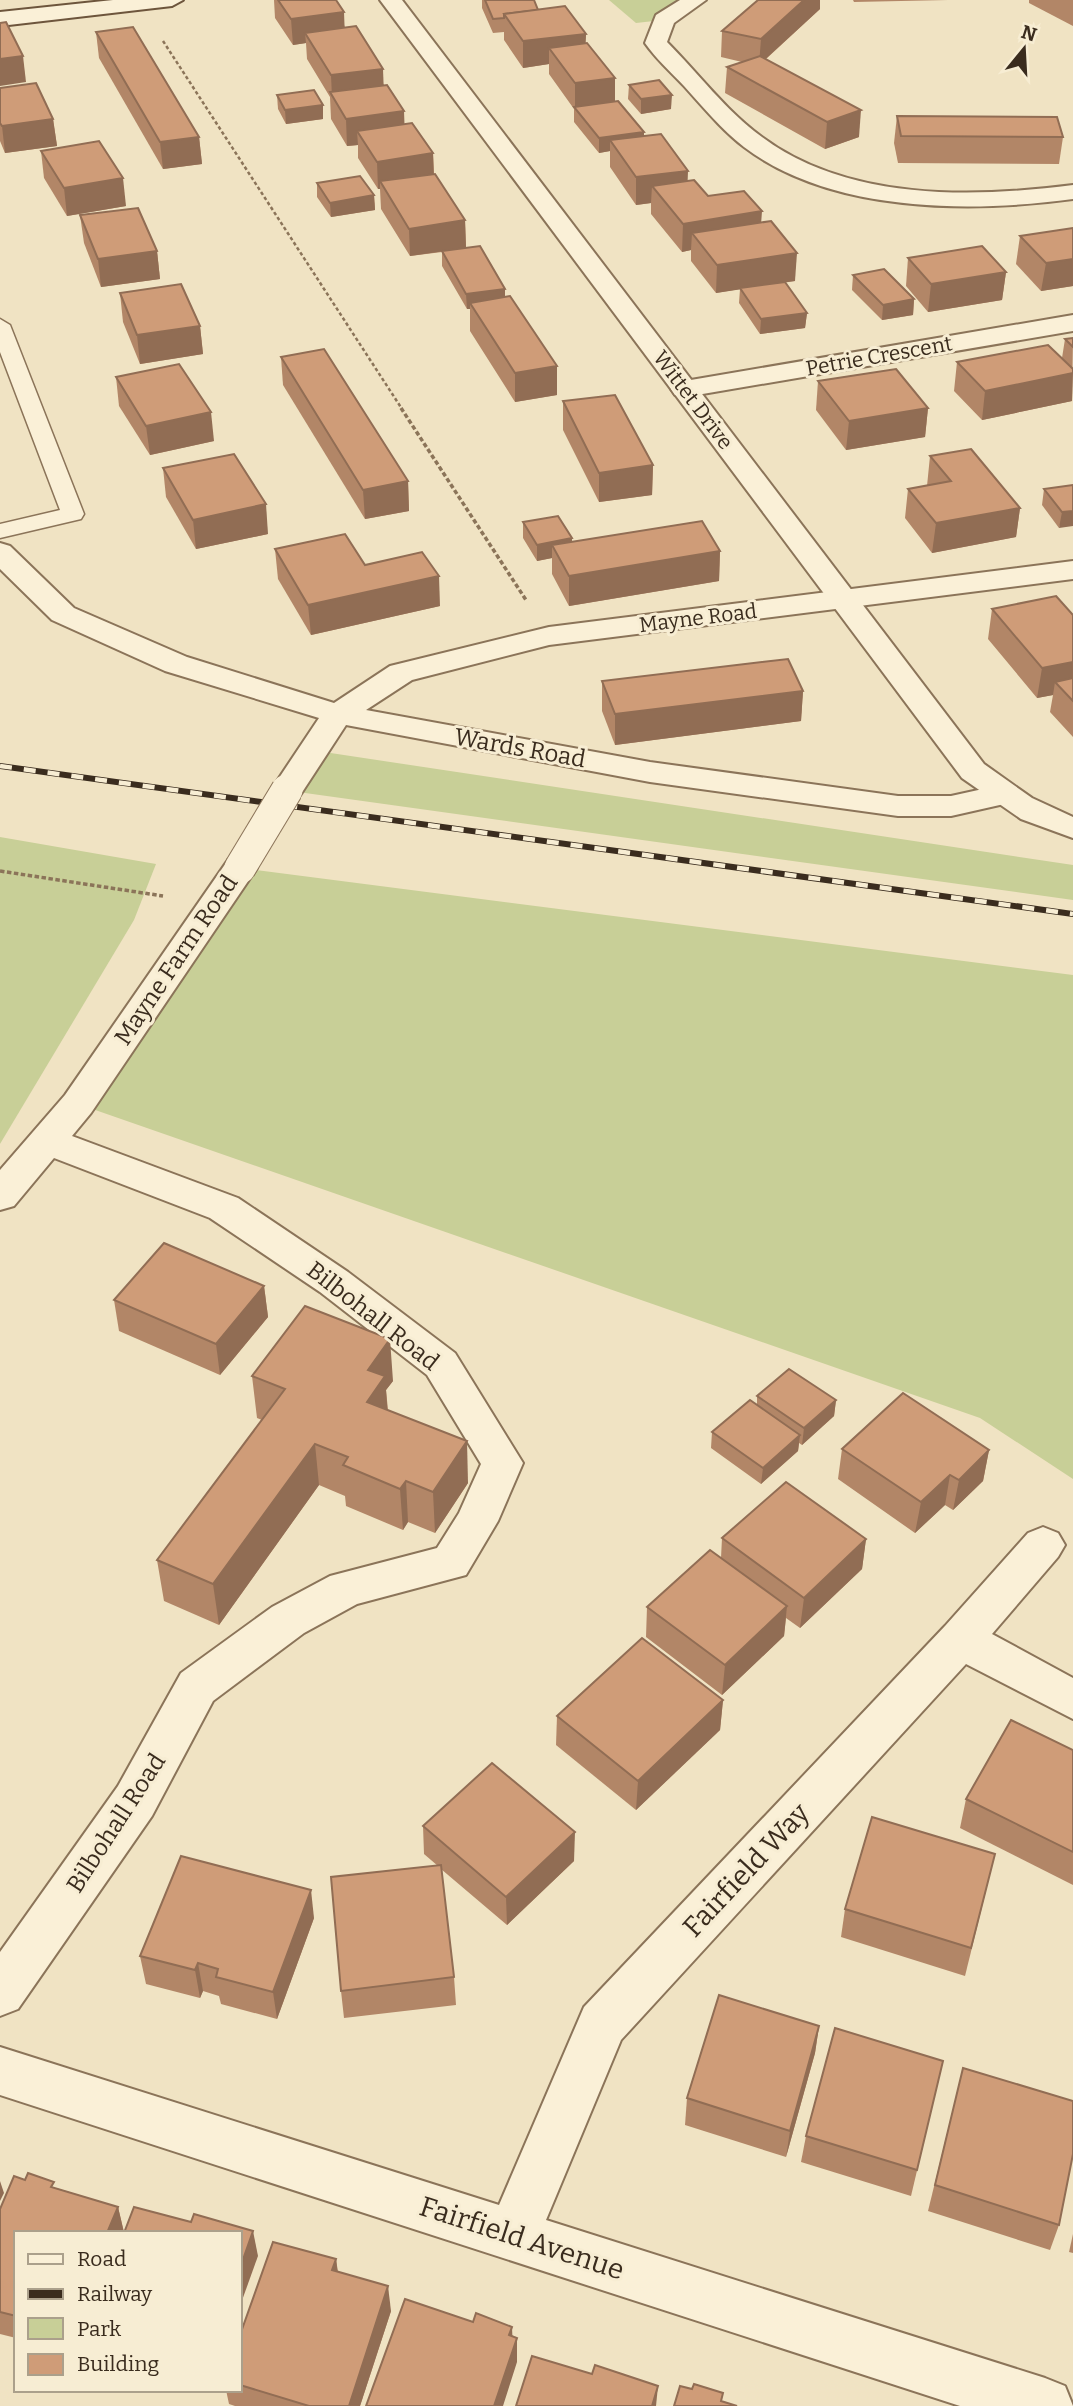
<svg xmlns="http://www.w3.org/2000/svg" width="1073" height="2406" font-family="Bitter,serif">
<style>
.green{fill:#c8cf97}
.lines{fill:none;stroke-linecap:round;stroke-linejoin:round}
.service-casing{stroke:#8b7459;stroke-width:3}
.minor-casing{stroke:#8b7459;stroke-width:4}
.tertiary-casing{stroke:#8b7459;stroke-width:4}
.secondary-casing{stroke:#6d553c;stroke-width:4}
.path-far1{stroke:#8b7459;stroke-width:2.5;stroke-dasharray:3.5 2.5;stroke-linecap:butt}
.path{stroke:#8b7459;stroke-width:3.5;stroke-dasharray:4.5 2.5;stroke-linecap:butt}
.service{fill:#faf0d7;fill-rule:evenodd}
.minor{fill:#faf0d7;fill-rule:evenodd}
.tertiary{fill:#faf0d7;fill-rule:evenodd}
.secondary{fill:#faf0d7;fill-rule:evenodd}
.rail-casing{stroke:#3a2c1e;stroke-width:6}
.rail{stroke:#f7edd3;stroke-width:4.5;stroke-dasharray:12;stroke-linecap:butt}
.minor-bridge-casing{stroke:#8b7459;stroke-width:33;stroke-linecap:butt}
.minor-bridge{stroke:#faf0d7;stroke-width:31}
.wall{fill:#b28667}
.shaded-wall{fill:#916d54}
.building{fill:#cf9c78;stroke:#916d54;stroke-width:2}
.labels{text-anchor:middle;dominant-baseline:central;stroke-width:6;stroke-linejoin:round;paint-order:stroke}
.far-street-label{font-size:21px;fill:#3a2c1e;stroke:#f7edd3}
.street-label{font-size:24px;fill:#3a2c1e;stroke:#f7edd3}
.near-street-label{font-size:28px;fill:#3a2c1e;stroke:#f7edd3}
</style>
<rect width="100%" height="100%" fill="#f0e3c3"/>
<!-- green -->
<g class="green">
<path d="M609 0H679L654 21 636 23Z"/>
<path d="M324 752 1073 865V900L298 792Z"/>
<path d="M0 837 156 864 134 920 0 1144Z"/>
<path d="M240 868 1073 975V1479L980 1418 78 1104Z"/>
</g>
<g class="lines">
<defs>
<path id="service" d="M0 319 10 325 84 514 81 519 0 538V524L60 510 0 352Z"/>
<g id="minor">
<path d="M680 0H706L674 23 667 42C698 73 726 111 762 137 848 201 972 198 1073 185V199C970 213 831 213 744 147 722 130 703 107 684 86 671 72 656 59 645 43L656 15Z"/>
<path d="M1073 315V331L685 397 675 395 671 389 675 383 685 381Z"/>
<path d="M0 543 10 546 74 608 187 657 334 703 390 666 549 627 1073 561V579L549 645 412 680 366 710 650 762 898 796H951L1001 785 1013 788 1017 795 1013 802 951 816H898L650 782 346 725 299 797 287 800 275 797 271 790 319 718 165 671 52 620 0 569Z"/>
<path d="M240 857 252 860 257 868 91 1113 72 1136 238 1198 348 1272 455 1353 523 1463 498 1521 466 1575 357 1604 304 1633 213 1701 152 1816 18 2009 0 2016V1952L118 1786 181 1673 272 1607 330 1576 437 1548 459 1513 481 1464 427 1375 320 1292 210 1218 54 1158 14 1206 0 1210V1170L65 1095 228 860Z"/>
<path d="M1043 1527 1058 1533 1065 1545 1058 1557 992 1634 1073 1678V1719L966 1664 621 2040 546 2220 1045 2378 1065 2386 1073 2406H960L0 2095V2047L499 2205 584 2007 945 1626 1028 1533Z"/>
</g>
<path id="tertiary" d="M380 0H402L984 764 1032 798 1073 817V838L1021 819 962 778Z"/>
<path id="secondary" d="M113 0H183L172 6 0 26V12Z"/>
</defs>
<!-- service casing -->
<use href="#service" class="service-casing"/>
<!-- minor casing -->
<use href="#minor" class="minor-casing"/>
<!-- tertiary casing -->
<use href="#tertiary" class="tertiary-casing"/>
<!-- secondary casing -->
<use href="#secondary" class="secondary-casing"/>
<!-- path-far1 -->
<path class="path-far1" d="M163 41 402 409"/>
<!-- path -->
<g class="path">
<path d="M401 408 526 600"/>
<path d="M0 871 163 896"/>
</g>
<!-- service -->
<use href="#service" class="service"/>
<!-- minor -->
<use href="#minor" class="minor"/>
<!-- tertiary -->
<use href="#tertiary" class="tertiary"/>
<!-- secondary -->
<use href="#secondary" class="secondary"/>
<defs>
<path id="rail" d="M0 766 1073 914"/>
</defs>
<!-- rail casing -->
<use href="#rail" class="rail-casing"/>
<!-- rail -->
<use href="#rail" class="rail"/>
<defs>
<path id="minor-bridge" d="M240 868 287 790"/>
</defs>
<!-- minor-bridge casing -->
<use href="#minor-bridge" class="minor-bridge-casing"/>
<!-- minor-bridge -->
<use href="#minor-bridge" class="minor-bridge"/>
</g>
<!-- wall -->
<g class="wall">
<path d="M274 0H336L345 28 384 85 404 111V124L433 153 434 174 465 220 466 248 505 297 557 366V395L515 402 470 331V309H467L442 266V252L410 256 381 209 380 189H378L358 158V145L347 146 331 119 330 97 307 59 306 43 293 45 275 18Z"/>
<path d="M482 0H534L538 10 586 34 585 43 615 101 644 132V136L688 181 708 196 761 223 795 281 785 282 807 313 805 328 760 334 739 303 740 289 716 293 691 261V250L682 252 651 214V203L636 205 610 167V151L599 153 574 122V109L549 74V64L523 68 504 40V32L493 33 482 8Z"/>
<path d="M758 0H820V9L766 59 859 137 825 149 725 93 727 67 742 62 721 57 722 31Z"/>
<path d="M853 0H948L854 2Z"/>
<path d="M1029 0H1073V26L1029 3Z"/>
<path d="M96 32 199 137 202 164 163 169 99 58Z"/>
<path d="M629 85 671 109 641 114 628 99Z"/>
<path d="M0 88 53 119 57 146 5 153 0 141Z"/>
<path d="M277 95 323 119 286 124 278 109Z"/>
<path d="M897 116 1063 137 1059 164 898 163 894 143Z"/>
<path d="M41 151 126 206 67 216 44 178Z"/>
<path d="M317 183 374 195 375 210 331 217 317 197Z"/>
<path d="M80 215 157 251 160 279 101 287 84 243Z"/>
<path d="M1073 228V286L1041 291 1016 264 1020 236Z"/>
<path d="M908 258 1006 272 1002 300 928 312 906 286Z"/>
<path d="M853 275 914 299 913 315 882 320 852 290Z"/>
<path d="M120 293 200 326 203 354 140 364 123 322Z"/>
<path d="M1073 338 1072 401 982 420 954 391 957 362 1062 358 1065 339Z"/>
<path d="M281 357 408 481 409 511 365 519 283 385Z"/>
<path d="M116 377 214 441 150 455 119 406Z"/>
<path d="M818 381 928 408 925 437 846 450 816 410Z"/>
<path d="M563 401 653 465 652 495 599 502 563 430Z"/>
<path d="M930 456 1020 508 1016 537 932 553 905 518 908 489 927 486Z"/>
<path d="M163 468 268 534 196 549 166 497Z"/>
<path d="M1073 485 1059 528 1042 505 1044 489Z"/>
<path d="M523 522 572 541 720 551 719 581 569 606 552 574V558L537 561 523 538Z"/>
<path d="M275 549 365 565 440 606 311 635 278 579Z"/>
<path d="M992 609 1073 615V737L1050 712 1053 695 1037 698 988 639Z"/>
<path d="M602 681 803 691 801 721 615 745 602 711Z"/>
<path d="M264 1286 268 1317 220 1375 119 1331 114 1300Z"/>
<path d="M252 1376 393 1381 386 1390 388 1410 468 1483 435 1533 408 1522 403 1530 346 1506 345 1496 319 1485 219 1625 164 1601 157 1560 262 1420 257 1418Z"/>
<path d="M757 1396 836 1400 834 1416 802 1445 799 1443 798 1451 761 1484 711 1448 712 1432 757 1404Z"/>
<path d="M842 1449 989 1450 983 1481 953 1510 945 1505 915 1533 838 1479Z"/>
<path d="M722 1538 866 1539 862 1569 800 1628 786 1618 784 1636 722 1695 646 1637 647 1607 721 1558Z"/>
<path d="M723 1700 720 1730 636 1810 556 1745 557 1716Z"/>
<path d="M1073 1750V1885L960 1828 966 1799Z"/>
<path d="M423 1826 574 1861 507 1925 441 1869 454 1977 456 2005 344 2018 341 1991 438 1866 424 1854Z"/>
<path d="M995 1854 965 1976 841 1937 845 1909Z"/>
<path d="M314 1918 277 2019 221 2004 219 1996 203 1991 200 1998 146 1984 140 1956Z"/>
<path d="M819 2026 815 2053 786 2157 685 2125 687 2098Z"/>
<path d="M943 2061 911 2196 801 2162 806 2136Z"/>
<path d="M963 2068 1059 2225 1050 2250 928 2211Z"/>
<path d="M56 2188 118 2207 124 2232 258 2256 16 2233V2338L0 2334V2209Z"/>
<path d="M1073 2234V2253L1069 2252Z"/>
<path d="M336 2259 338 2272 391 2311 360 2406H235L229 2404 226 2390H240V2335Z"/>
</g>
<!-- shaded-wall -->
<g class="shaded-wall">
<path d="M804 0H820V9L759 65 761 39Z"/>
<path d="M344 12 345 38 305 33 306 43 293 45 291 19Z"/>
<path d="M586 34 585 60 549 48V64L523 68V41Z"/>
<path d="M23 56 26 82 0 86V59Z"/>
<path d="M383 69 384 95 332 97 331 75Z"/>
<path d="M615 78V105L575 108V83Z"/>
<path d="M672 95 671 109 641 114V99Z"/>
<path d="M323 105V119L286 124 285 110Z"/>
<path d="M861 110 859 137 825 149 827 122Z"/>
<path d="M404 111 405 138 357 131 358 145 347 146 346 119Z"/>
<path d="M53 119 57 146 5 153 2 126Z"/>
<path d="M644 132V146L610 140V151L599 153V138Z"/>
<path d="M199 137 202 164 163 169 160 142Z"/>
<path d="M433 153 434 181H380V189H378L377 162Z"/>
<path d="M688 171 687 198 652 186 651 203 636 205V177Z"/>
<path d="M123 178 126 206 67 216 64 188Z"/>
<path d="M374 195 375 210 331 217 330 203Z"/>
<path d="M762 211 760 239 692 233 691 250 682 252 683 224Z"/>
<path d="M465 220 466 248 410 256 409 229Z"/>
<path d="M157 251 160 279 101 287 98 259Z"/>
<path d="M797 253 795 281 716 293 717 265Z"/>
<path d="M1073 259V286L1041 291 1046 263Z"/>
<path d="M1006 272 1002 300 928 312 931 284Z"/>
<path d="M505 289V304L470 303V309H467L466 294Z"/>
<path d="M914 299 913 315 882 320 883 305Z"/>
<path d="M807 313 805 328 760 334 761 319Z"/>
<path d="M200 326 203 354 140 364 137 335Z"/>
<path d="M557 366V395L515 402V373Z"/>
<path d="M1073 373 1072 401 982 420 985 391Z"/>
<path d="M928 408 925 437 846 450 849 421Z"/>
<path d="M211 412 214 441 150 455 146 426Z"/>
<path d="M653 465 652 495 599 502V473Z"/>
<path d="M408 481 409 511 365 519 363 490Z"/>
<path d="M266 504 268 534 196 549 193 520Z"/>
<path d="M1020 508 1016 537 932 553 936 523Z"/>
<path d="M1073 511V526L1059 528 1062 512Z"/>
<path d="M572 538V554L552 545V558L537 561V545Z"/>
<path d="M720 551 719 581 569 606V576Z"/>
<path d="M439 576 440 606 311 635 308 605Z"/>
<path d="M1073 662V691L1055 682 1053 695 1037 698 1042 668Z"/>
<path d="M803 691 801 721 615 745V714Z"/>
<path d="M264 1286 268 1317 220 1375 216 1344Z"/>
<path d="M390 1339 393 1381 386 1390 388 1418 367 1402 368 1370Z"/>
<path d="M836 1400 834 1416 802 1445 804 1428Z"/>
<path d="M800 1435 798 1451 761 1484 763 1468Z"/>
<path d="M467 1441 468 1483 435 1533 433 1492Z"/>
<path d="M315 1444 319 1485 219 1625 213 1584Z"/>
<path d="M989 1450 983 1481 953 1510 959 1480Z"/>
<path d="M950 1475 945 1505 915 1533 921 1502Z"/>
<path d="M406 1481 408 1522 403 1530 400 1489Z"/>
<path d="M866 1539 862 1569 800 1628 804 1598Z"/>
<path d="M787 1606 784 1636 722 1695 725 1665Z"/>
<path d="M723 1700 720 1730 636 1810 638 1781Z"/>
<path d="M575 1832 574 1861 507 1925 506 1897Z"/>
<path d="M311 1890 314 1918 277 2019 273 1992Z"/>
<path d="M198 1963 203 1991 200 1998 195 1970Z"/>
<path d="M819 2026 815 2053 786 2157 790 2131Z"/>
<path d="M0 2181 4 2193 0 2201Z"/>
<path d="M118 2207 124 2233H107Z"/>
<path d="M253 2231 258 2256 240 2306V2268Z"/>
<path d="M336 2259 339 2284 332 2270Z"/>
<path d="M388 2286 391 2311 360 2406H349Z"/>
<path d="M512 2327 513 2351 517 2338V2362L503 2406H494L509 2335Z"/>
<path d="M658 2386 656 2406H652Z"/>
</g>
<!-- building -->
<g class="building">
<path d="M278 0H336L344 12 291 19Z"/>
<path d="M485 0H534L538 10 504 14V18L493 19Z"/>
<path d="M758 0H804L761 39 722 31Z"/>
<path d="M565 6 586 34 523 41 504 14Z"/>
<path d="M6 22 23 56 0 59V23Z"/>
<path d="M356 26 383 69 331 75 305 33Z"/>
<path d="M133 27 199 137 160 142 96 32Z"/>
<path d="M587 43 615 78 575 83 549 48Z"/>
<path d="M760 56 861 110 827 122 727 67Z"/>
<path d="M659 80 672 95 641 99 629 85Z"/>
<path d="M36 83 53 119 2 126 0 123V88Z"/>
<path d="M387 85 404 111 346 119 330 92Z"/>
<path d="M314 90 323 105 285 110 277 95Z"/>
<path d="M618 101 644 132 599 138 574 107Z"/>
<path d="M897 116 1057 117 1063 137 901 136Z"/>
<path d="M412 123 433 153 377 162 357 131Z"/>
<path d="M661 134 688 171 636 177 610 140Z"/>
<path d="M99 141 123 178 64 188 41 151Z"/>
<path d="M435 174 465 220 409 229 380 181Z"/>
<path d="M360 176 374 195 330 203 317 183Z"/>
<path d="M694 180 708 196 744 191 762 211 683 224 652 186Z"/>
<path d="M138 208 157 251 98 259 80 215Z"/>
<path d="M771 221 797 253 717 265 692 233Z"/>
<path d="M1073 228V259L1046 263 1020 236Z"/>
<path d="M480 246 505 289 466 294 442 251Z"/>
<path d="M982 246 1006 272 931 284 908 258Z"/>
<path d="M884 269 914 299 883 305 853 275Z"/>
<path d="M785 282 807 313 761 319 740 288Z"/>
<path d="M181 284 200 326 137 335 120 293Z"/>
<path d="M510 296 557 366 515 373 470 303Z"/>
<path d="M1073 338V347L1065 339Z"/>
<path d="M1048 345 1073 369V373L985 391 957 362Z"/>
<path d="M324 349 408 481 363 490 281 357Z"/>
<path d="M179 364 211 412 146 426 116 377Z"/>
<path d="M896 369 928 408 849 421 818 381Z"/>
<path d="M615 395 653 465 599 473 563 401Z"/>
<path d="M971 449 1020 508 936 523 908 489 951 481 930 456Z"/>
<path d="M234 454 266 504 193 520 163 468Z"/>
<path d="M1073 485V511L1062 512 1044 489Z"/>
<path d="M558 516 572 538 537 545 523 522Z"/>
<path d="M702 521 720 551 569 576 552 545Z"/>
<path d="M345 534 365 565 422 552 439 576 308 605 275 549Z"/>
<path d="M1056 596 1073 615V662L1042 668 992 609Z"/>
<path d="M788 659 803 691 615 714 602 681Z"/>
<path d="M1073 678V701L1055 682Z"/>
<path d="M164 1243 264 1286 216 1344 114 1300Z"/>
<path d="M305 1306 390 1339 368 1370 385 1376 367 1402 467 1441 433 1492 406 1481 400 1489 343 1465 348 1457 315 1444 213 1584 157 1560 285 1389 252 1376Z"/>
<path d="M789 1369 836 1400 804 1428 757 1396Z"/>
<path d="M903 1393 989 1450 959 1480 950 1475 921 1502 842 1449Z"/>
<path d="M750 1400 800 1435 763 1468 712 1432Z"/>
<path d="M786 1482 866 1539 804 1598 722 1538Z"/>
<path d="M710 1550 787 1606 725 1665 647 1607Z"/>
<path d="M642 1638 723 1700 638 1781 557 1716Z"/>
<path d="M1011 1720 1073 1750V1852L966 1799Z"/>
<path d="M492 1763 575 1832 506 1897 423 1826Z"/>
<path d="M872 1817 995 1854 971 1948 845 1909Z"/>
<path d="M181 1856 311 1890 273 1992 216 1977 218 1969 198 1963 195 1970 140 1956Z"/>
<path d="M441 1865 454 1977 341 1991 331 1877Z"/>
<path d="M719 1995 819 2026 790 2131 687 2098Z"/>
<path d="M835 2028 943 2061 917 2170 806 2136Z"/>
<path d="M963 2068 1073 2101V2154L1059 2225 935 2185Z"/>
<path d="M28 2173 54 2182 51 2187 118 2207 107 2233H16V2316L0 2312V2209L14 2176 25 2180Z"/>
<path d="M134 2207 191 2222 194 2214 253 2231 240 2268V2233H124Z"/>
<path d="M273 2242 336 2259 332 2270 388 2286 349 2406H309L240 2385V2335Z"/>
<path d="M405 2299 473 2322 476 2313 512 2327 509 2335 517 2338 494 2406H366Z"/>
<path d="M532 2356 592 2374 595 2365 658 2386 652 2406H516Z"/>
<path d="M694 2384 723 2393 721 2401 737 2406H674L680 2386 692 2389Z"/>
</g>
<g class="labels">
<!-- far-street labels -->
<g class="far-street-label">
<text transform="translate(879 356) rotate(-10)">Petrie Crescent</text>
<text transform="translate(693 400) rotate(53)">Wittet Drive</text>
<text transform="translate(698 618) rotate(-7)">Mayne Road</text>
</g>
<!-- street labels -->
<g class="street-label">
<text transform="translate(520 748) rotate(10)">Wards Road</text>
<text transform="translate(176 960) rotate(-56)">Mayne Farm Road</text>
<text transform="translate(373 1316) rotate(38)">Bilbohall Road</text>
<text transform="translate(116 1823) rotate(-57)">Bilbohall Road</text>
</g>
<!-- near-street labels -->
<g class="near-street-label">
<text transform="translate(746 1870) rotate(-47)">Fairfield Way</text>
<text transform="translate(522 2238) rotate(18)">Fairfield Avenue</text>
</g>
</g>
<!-- legend -->
<rect x="14" y="2231" width="228" height="161" fill="#f7edd3" stroke="#aba08b" stroke-width="2"/>
<rect x="28" y="2254" width="35" height="10" fill="#faf0d7" stroke="#aba08b" stroke-width="2"/>
<text x="77" y="2266" font-size="21" fill="#3a2c1e">Road</text>
<rect x="28" y="2289" width="35" height="10" fill="#3a2c1e" stroke="#aba08b" stroke-width="2"/>
<text x="77" y="2301" font-size="21" fill="#3a2c1e">Railway</text>
<rect x="28" y="2318" width="35" height="21" fill="#c8cf97" stroke="#aba08b" stroke-width="2"/>
<text x="77" y="2336" font-size="21" fill="#3a2c1e">Park</text>
<rect x="28" y="2354" width="35" height="21" fill="#cf9c78" stroke="#aba08b" stroke-width="2"/>
<text x="77" y="2371" font-size="21" fill="#3a2c1e">Building</text>
<!-- north arrow -->
<g transform="translate(1024 49) rotate(18)" stroke="#f7edd3" stroke-width="5" paint-order="stroke">
<path d="M0-5L12 26L0 18L-12 26Z" fill="#3a2c1e"/>
<text y="-10" font-size="19" font-weight="bold" text-anchor="middle" fill="#3a2c1e">N</text>
</g>
</svg>
